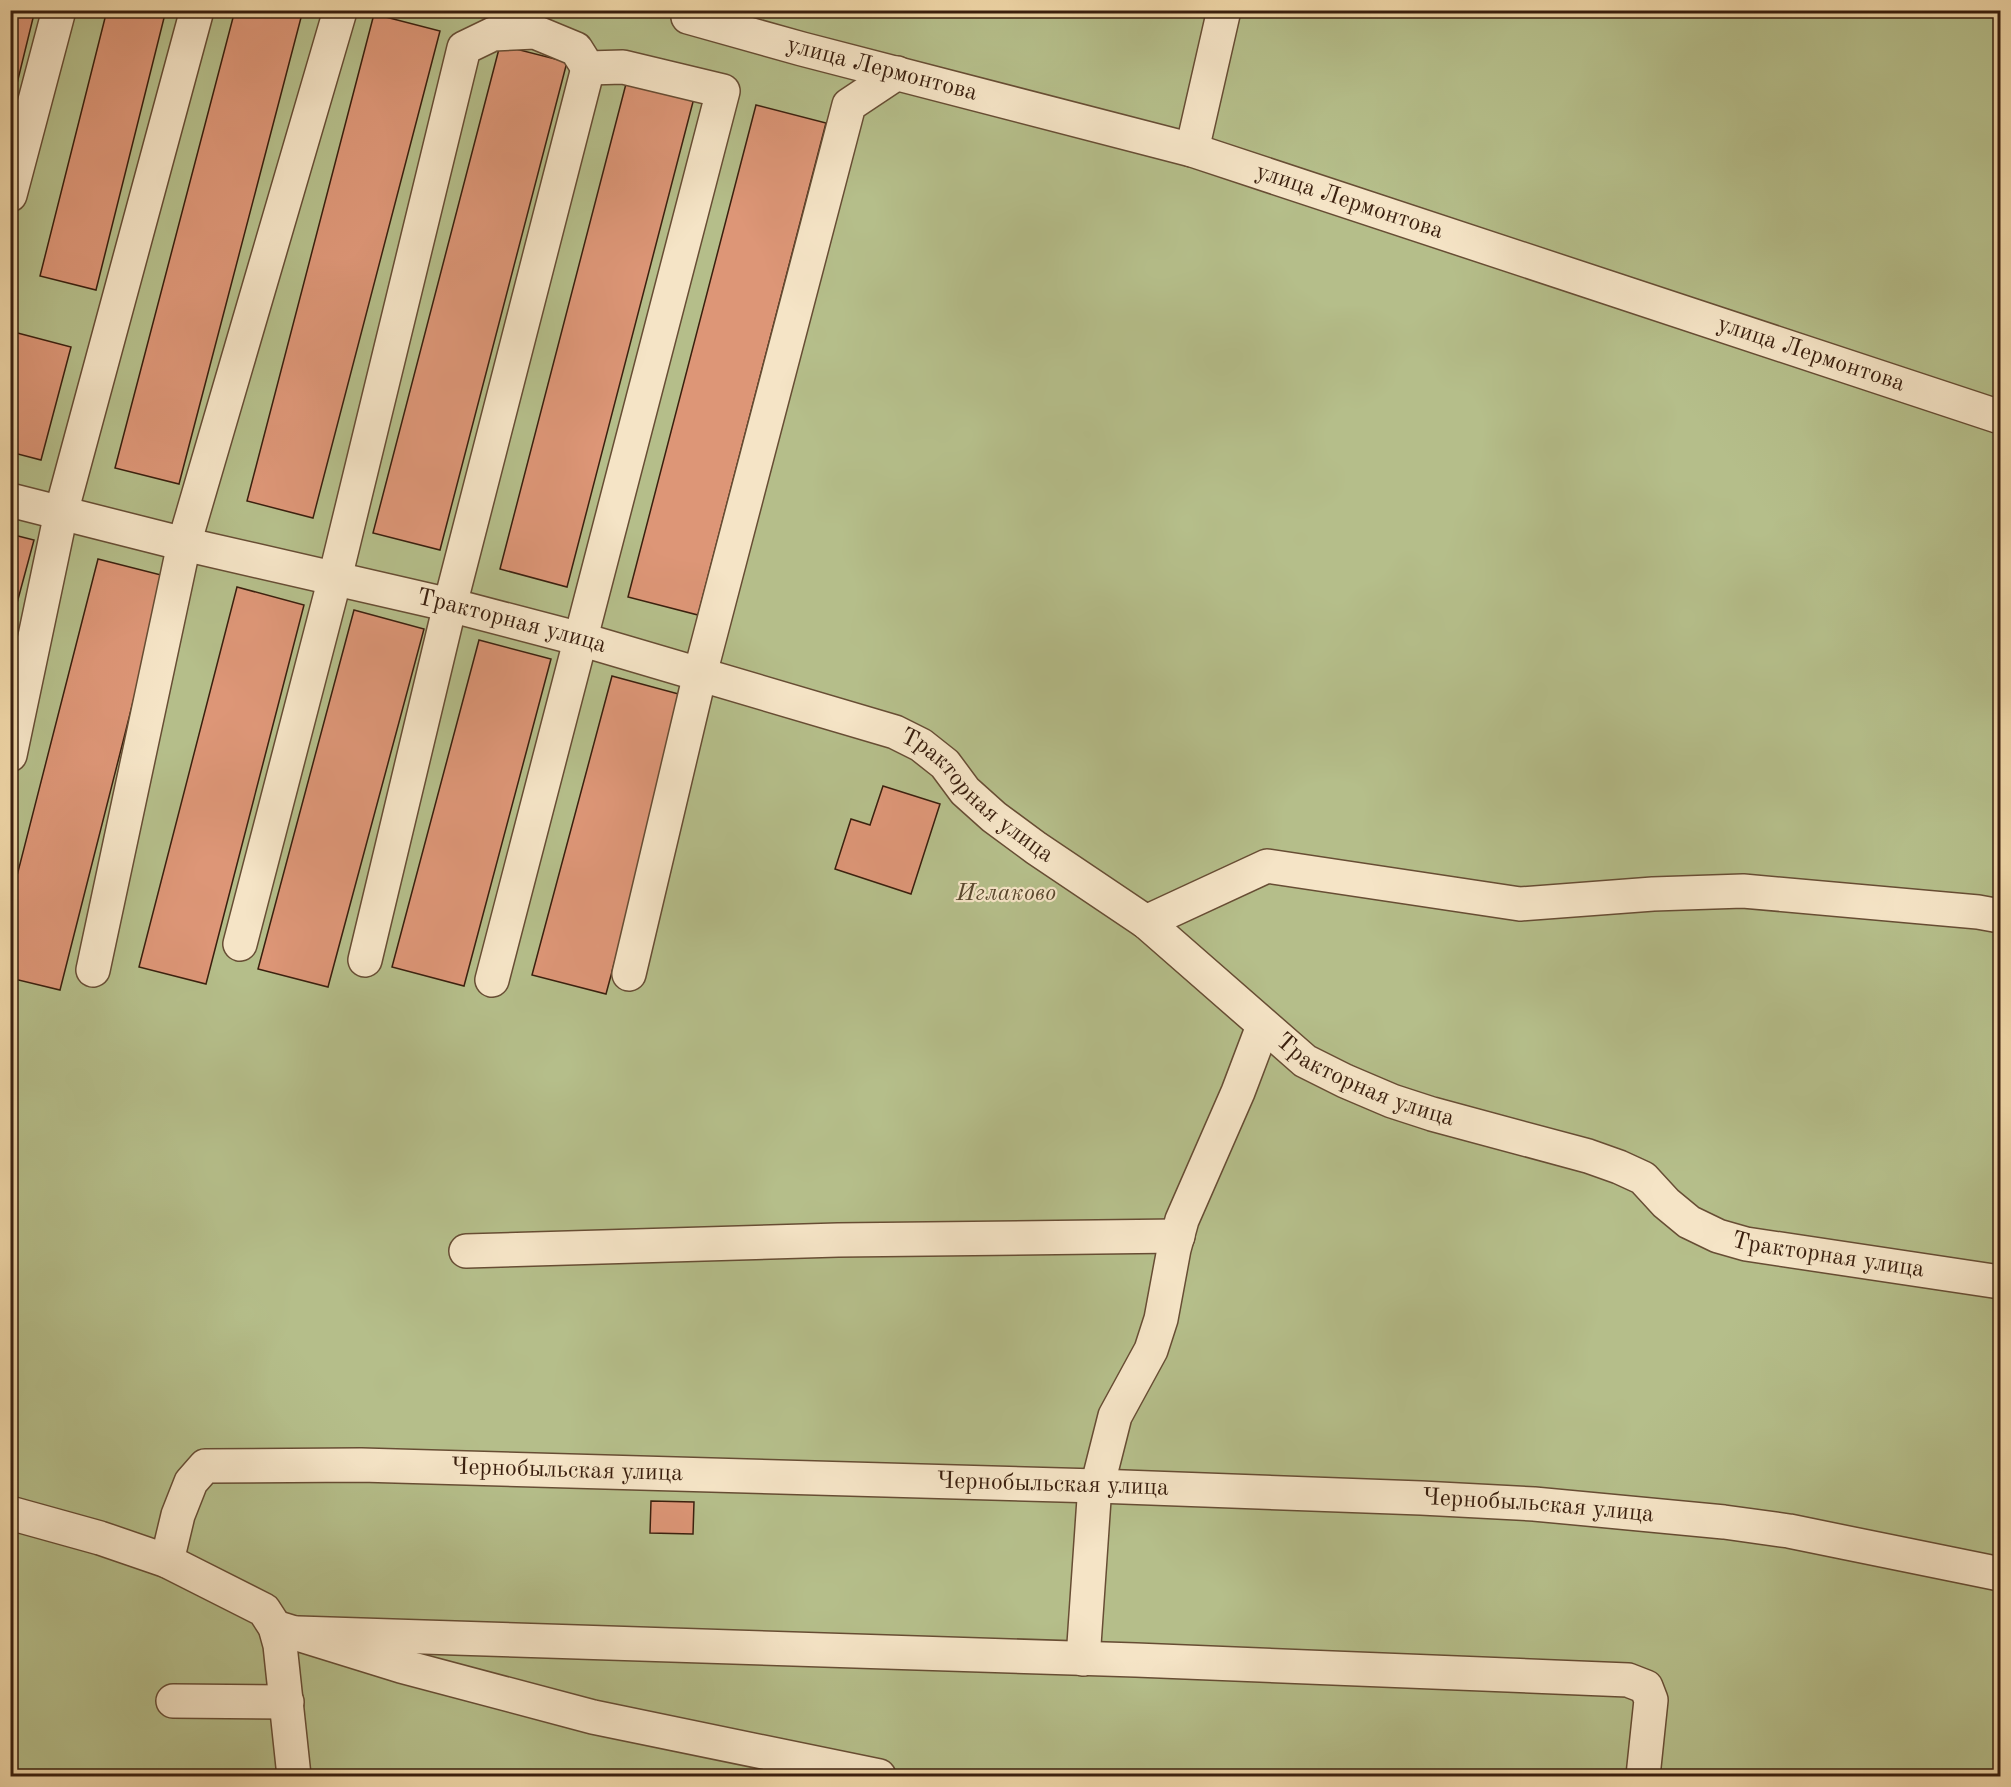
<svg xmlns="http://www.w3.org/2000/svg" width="2011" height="1787" font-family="'Old Standard TT',serif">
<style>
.green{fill:#b5be8a;stroke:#786e4c;stroke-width:1.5}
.building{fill:#dd9677;stroke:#3a1f0e;stroke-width:1.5}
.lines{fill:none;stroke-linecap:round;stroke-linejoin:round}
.minor-casing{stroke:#674d34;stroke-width:36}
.minor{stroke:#f5e4c6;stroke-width:33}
.labels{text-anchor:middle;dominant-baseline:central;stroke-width:4.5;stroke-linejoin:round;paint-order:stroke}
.street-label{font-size:24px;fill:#3a1f0e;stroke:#f5e4c6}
.park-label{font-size:24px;font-style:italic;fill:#59472d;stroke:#f5e4c6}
</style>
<rect width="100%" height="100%" fill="#efd6a7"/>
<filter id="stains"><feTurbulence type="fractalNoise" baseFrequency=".00333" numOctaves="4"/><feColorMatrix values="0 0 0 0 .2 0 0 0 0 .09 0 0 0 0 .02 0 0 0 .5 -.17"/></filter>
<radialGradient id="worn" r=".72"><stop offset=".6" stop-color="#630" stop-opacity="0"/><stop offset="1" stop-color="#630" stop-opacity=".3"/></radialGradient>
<!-- green -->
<rect class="green" x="11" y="11" width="1989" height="1765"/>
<!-- building -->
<g class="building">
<path d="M10 10H35L10 112Z"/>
<path d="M107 10H166L96 290 40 276Z"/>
<path d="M235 10H303L179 484 115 468Z"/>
<path d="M374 14 440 31 313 518 247 501Z"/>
<path d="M500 45 567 62 440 550 373 533Z"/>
<path d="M627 80 694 98 567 587 500 569Z"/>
<path d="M756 105 826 123 698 615 628 597Z"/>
<path d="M10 331 71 347 41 460 10 452Z"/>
<path d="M10 534 34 540 10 629Z"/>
<path d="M98 559 165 576 60 990 10 978V903Z"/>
<path d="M237 587 304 605 206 984 139 967Z"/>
<path d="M354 610 424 629 328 987 258 969Z"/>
<path d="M479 640 551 659 464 986 392 967Z"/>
<path d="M612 676 686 696 606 994 532 975Z"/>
<path d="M883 786 940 804 911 894 835 869 851 819 870 825Z"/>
<path d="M651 1501 694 1502 693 1534 650 1533Z"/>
</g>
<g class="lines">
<defs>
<g id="minor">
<path id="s1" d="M688 17 802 49 1192 150 2000 417"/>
<path d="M1192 150 1224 10"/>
<path d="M10 195 59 10"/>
<path id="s2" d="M10 500 184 544 450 605 580 639 895 732 921 745 945 764 965 791 994 817 1036 848 1146 922 1305 1061 1345 1081 1392 1101 1432 1114 1588 1156 1619 1167 1643 1178 1666 1203 1689 1222 1718 1236 1746 1244 2000 1282"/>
<path d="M10 755 61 513 197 10"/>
<path d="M1146 922 1267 866 1520 904 1653 894 1743 891 1978 912 2000 916"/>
<path d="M240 944 335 578 464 48 493 34 535 32 576 49 588 68 623 67 723 91 492 980"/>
<path d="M365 960 450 605 588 68"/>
<path d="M93 970 184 544 340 11"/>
<path d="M629 974 700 674 849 105 897 73"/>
<path d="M466 1251 838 1240 1178 1236"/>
<path d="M10 1513 100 1538 167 1561 264 1610 275 1627 280 1645 294 1776"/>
<path id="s3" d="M167 1561 178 1515 191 1482 205 1466 361 1465 1097 1486 1421 1498 1534 1504 1724 1522 1789 1531 2000 1574"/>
<path d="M275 1627 401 1666 593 1717 879 1776"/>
<path d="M298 1633 1136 1660 1628 1680 1646 1687 1651 1700 1643 1776"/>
<path d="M1083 1659 1094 1499 1115 1416 1151 1350 1161 1319 1174 1249 1182 1220 1238 1092 1263 1026"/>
<path d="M173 1701 287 1702"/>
</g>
</defs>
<!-- minor casing -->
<use href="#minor" class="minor-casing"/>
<!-- minor -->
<use href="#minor" class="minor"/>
</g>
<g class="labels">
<!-- street labels -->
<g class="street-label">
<text stroke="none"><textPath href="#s1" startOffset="201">улица Лермонтова</textPath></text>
<text stroke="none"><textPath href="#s1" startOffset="687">улица Лермонтова</textPath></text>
<text stroke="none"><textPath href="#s1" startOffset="1173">улица Лермонтова</textPath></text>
<text stroke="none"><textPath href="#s2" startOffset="516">Тракторная улица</textPath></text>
<text stroke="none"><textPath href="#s2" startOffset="1020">Тракторная улица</textPath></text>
<text stroke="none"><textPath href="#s2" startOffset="1506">Тракторная улица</textPath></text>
<text stroke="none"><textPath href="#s2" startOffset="2010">Тракторная улица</textPath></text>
<text stroke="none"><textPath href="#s3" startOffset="466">Чернобыльская улица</textPath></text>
<text stroke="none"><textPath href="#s3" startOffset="952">Чернобыльская улица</textPath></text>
<text stroke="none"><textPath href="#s3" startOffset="1438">Чернобыльская улица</textPath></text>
</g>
<!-- park labels -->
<g class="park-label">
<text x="1006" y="894">Иглаково</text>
</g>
</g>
<!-- margin -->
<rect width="2011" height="1787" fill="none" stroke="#efd6a7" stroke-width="36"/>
<rect x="12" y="12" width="1987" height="1763" fill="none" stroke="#3a1f0e" stroke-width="3"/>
<rect x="18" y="18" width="1975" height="1751" fill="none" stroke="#3a1f0e" stroke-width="1.5"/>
<rect width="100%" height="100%" filter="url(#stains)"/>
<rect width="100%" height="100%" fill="url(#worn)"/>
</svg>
